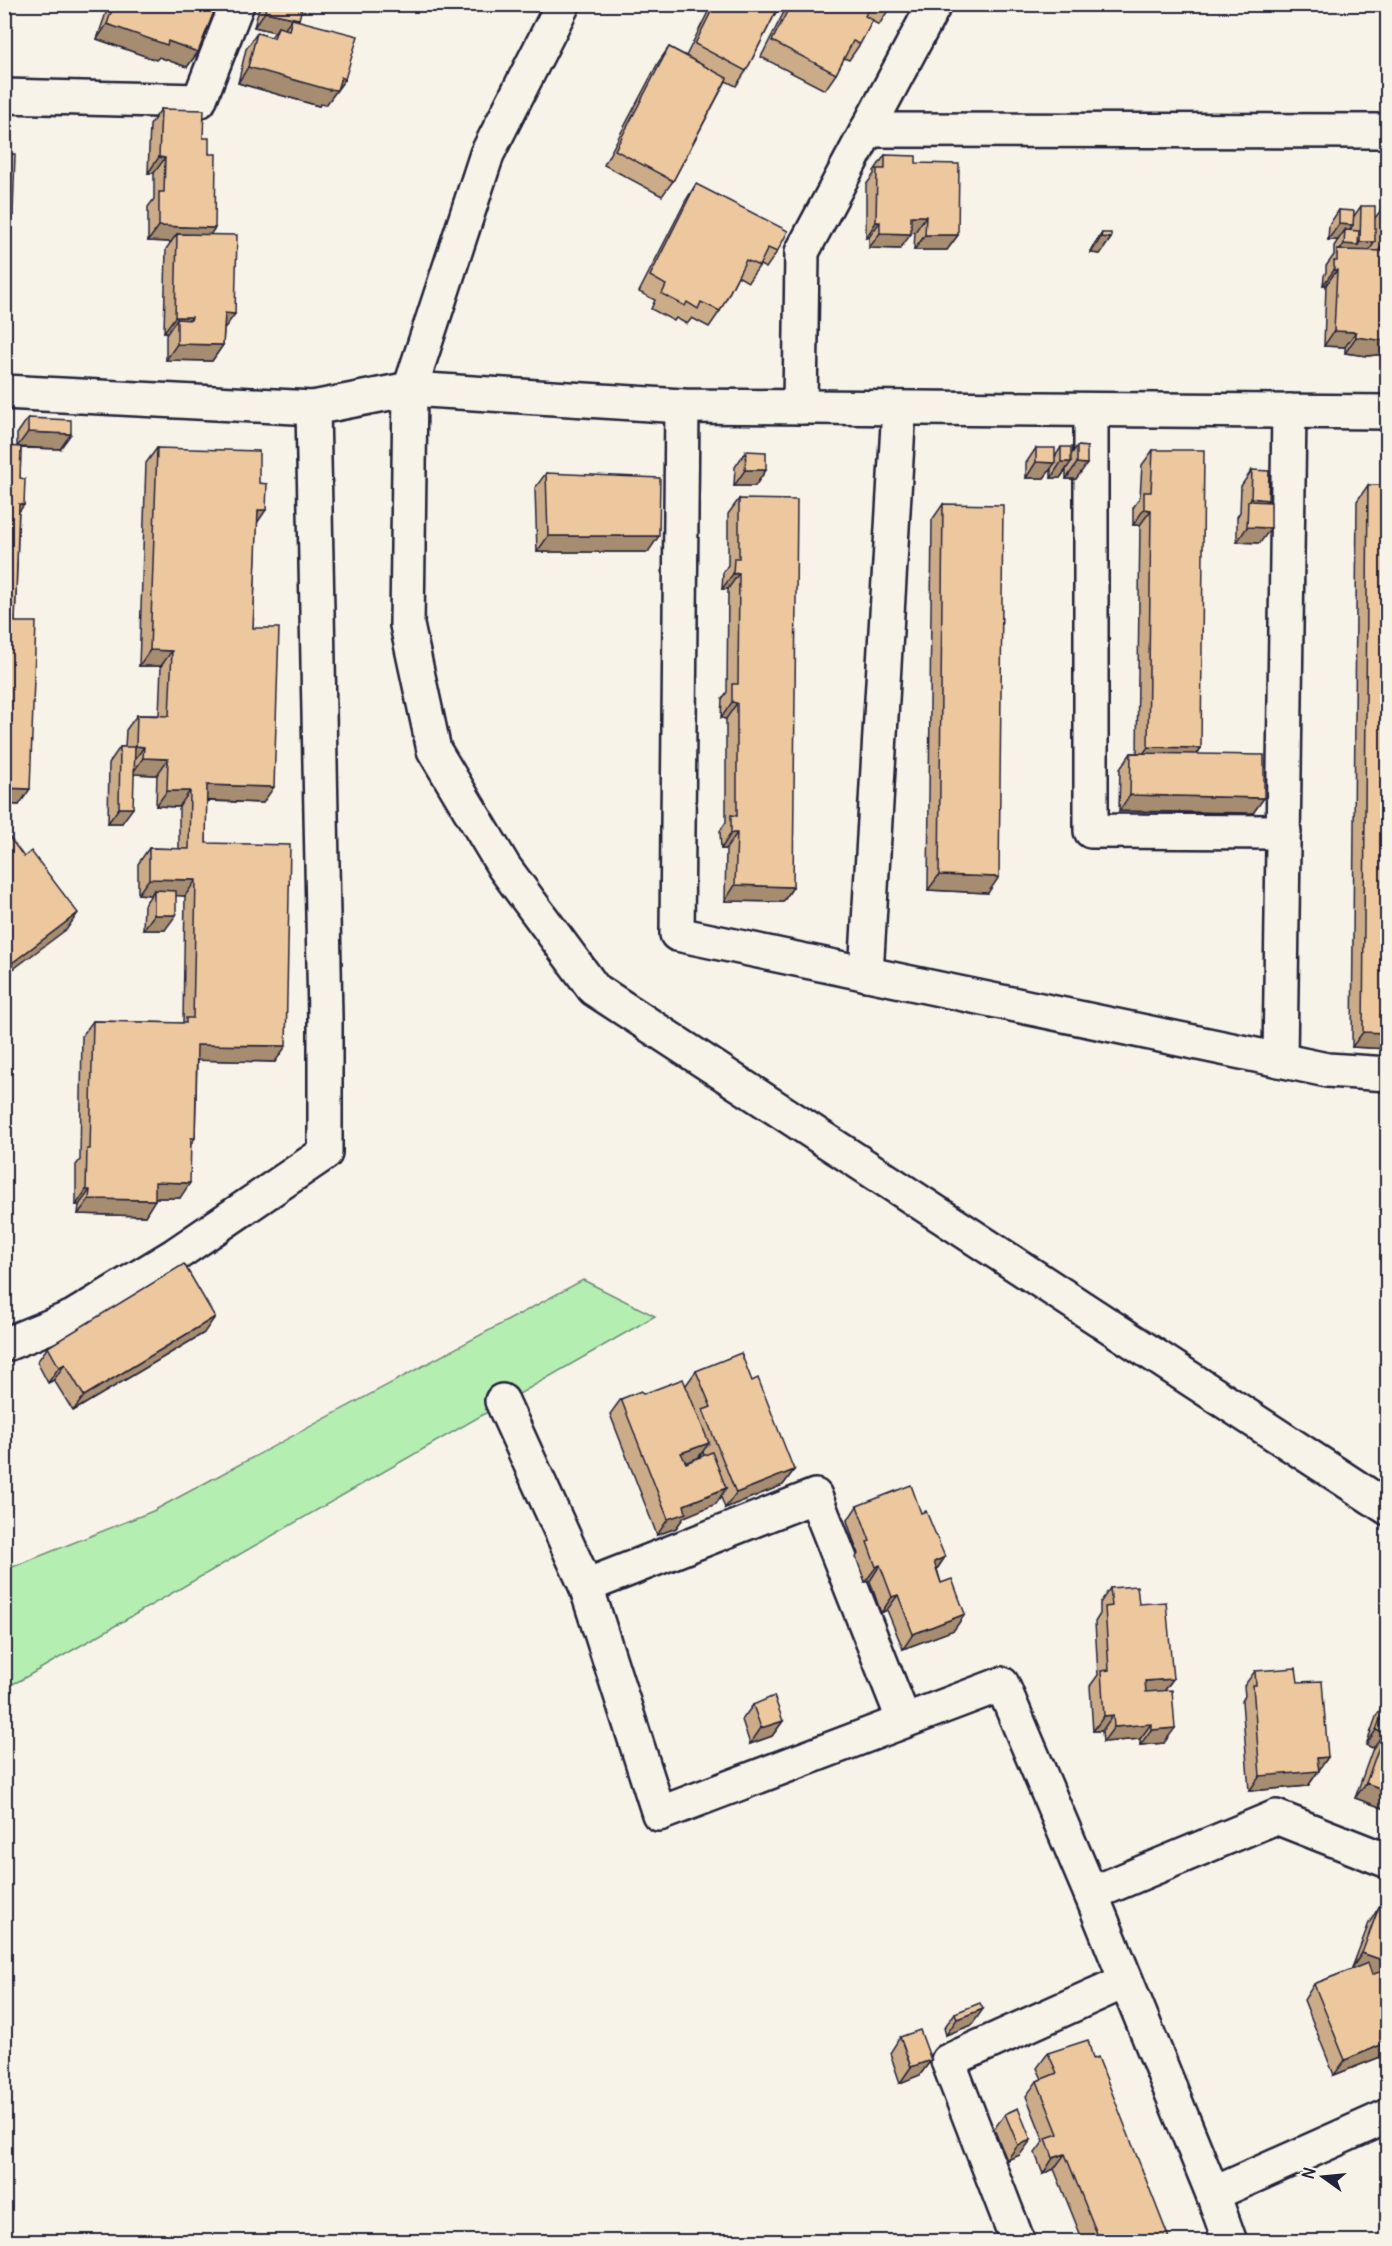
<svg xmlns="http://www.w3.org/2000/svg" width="1392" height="2246" font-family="Delius,sans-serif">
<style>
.green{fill:#b5eeb1;stroke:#6c8876;stroke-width:1.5}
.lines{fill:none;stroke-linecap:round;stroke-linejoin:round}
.minor-casing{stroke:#22223b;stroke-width:38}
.minor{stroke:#f7f3e8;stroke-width:33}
.wall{fill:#ccac88;stroke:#22223b;stroke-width:1.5;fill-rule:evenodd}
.shaded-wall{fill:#a68c6f;stroke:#22223b;stroke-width:1.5}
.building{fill:#edc89e;stroke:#22223b;stroke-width:1.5}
</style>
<rect width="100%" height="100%" fill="#f7f3e8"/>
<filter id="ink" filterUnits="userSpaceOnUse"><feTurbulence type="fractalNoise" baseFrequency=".0167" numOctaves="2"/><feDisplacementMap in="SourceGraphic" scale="12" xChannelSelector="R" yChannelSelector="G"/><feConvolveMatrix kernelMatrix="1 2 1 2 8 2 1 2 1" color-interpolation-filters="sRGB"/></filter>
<g filter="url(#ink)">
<!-- green -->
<path class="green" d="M583 1280 655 1316 19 1681 5 1687V1570L153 1511Z"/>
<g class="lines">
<defs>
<g id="minor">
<path d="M563 4 487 154 410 389 407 625 434 750 504 867 594 989 1388 1508"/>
<path d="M4 96 199 101 237 4"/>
<path d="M867 130 1388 131"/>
<path d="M4 392 313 408 410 389 682 406 1388 412"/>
<path d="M682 406 677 934 1327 1070 1388 1074"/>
<path d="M800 407 802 252 933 7"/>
<path d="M1091 410V831L1284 832"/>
<path d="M866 974 899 408"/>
<path d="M1280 1060 1289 411"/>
<path d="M4 1345 73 1317 175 1255 325 1153V1017L313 408"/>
<path d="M502 1401 586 1586"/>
<path d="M904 1721 815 1496 586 1586 659 1814 1002 1684 1091 1894 1276 1817 1388 1861"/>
<path d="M1091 1894 1213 2194 1388 2116"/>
<path d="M1213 2194 1230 2242"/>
<path d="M1018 2242 948 2061 1126 1981"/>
</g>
</defs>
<!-- minor casing -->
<use href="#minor" class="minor-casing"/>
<!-- minor -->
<use href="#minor" class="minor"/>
</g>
<!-- wall -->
<g class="wall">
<path d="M109 4H217L198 52 187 67 159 57 156 60 97 39Z"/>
<path d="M262 4H303L298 21 345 79 326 105 320 104 319 106 238 83 246 49 257 33 271 37 275 32 254 27 259 9Z"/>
<path d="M712 4H780L746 71 736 86 726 81 673 181 662 196 604 165 658 63 669 47 686 56Z"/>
<path d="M788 4H892L879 25 872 21 860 44 849 60 844 58 836 74 825 90 761 57Z"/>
<path d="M161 109 203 138 209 154 210 235 224 329 223 345 212 361 166 360V335L168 332H164L166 249 171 242 148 241V207L154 199V173H148L150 125Z"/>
<path d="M885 155 958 235 947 250H914L915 232 911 231 900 249 869 248V237L866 238V185L874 174V171Z"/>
<path d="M696 184 777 252 766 268 760 265 748 282 738 276 720 311 709 327 692 318 687 324 676 318 674 321 651 309 655 300 639 292 686 200Z"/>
<path d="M1361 206 1375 218 1384 206 1385 354 1367 356 1345 353V347L1324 346 1326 285H1323L1324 276 1326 272V266L1334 255V246L1338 240H1328L1329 225 1339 210 1354 216Z"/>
<path d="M1102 233 1111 238 1100 254 1091 253V249Z"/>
<path d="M28 418 60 449 21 448 15 622 19 805 4 804V446L17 447V434Z"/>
<path d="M1077 446 1087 447 1076 479H1066V470L1060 478H1051V469L1044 478H1026V463L1036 448 1055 457 1061 447 1071 455Z"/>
<path d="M157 448 257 523 253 628 263 803 206 801V843L275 1062 197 1060 195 1138 191 1144 180 1198H155L145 1216 78 1214 79 1205H76V1165L80 1160 82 1036 93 1021 183 1023 185 896 176 895 165 930H143L144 905 151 895 138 894V864L149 848 179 849V807L156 806 157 775 134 774 122 823H108L109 763 120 747H125L126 730 137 715H159L161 666H139L146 463Z"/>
<path d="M1153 450 1201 748 1197 754 1264 798 1253 813 1119 811 1120 769 1131 753H1137L1140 525H1133V508L1140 497 1142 465Z"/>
<path d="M746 451 766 470 755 486H734L735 467Z"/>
<path d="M1252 470 1268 500 1266 502 1260 543 1237 542V517L1240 512 1241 486Z"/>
<path d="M546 473 648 552H537L535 488Z"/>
<path d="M1368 485 1388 1049 1352 1047 1357 501Z"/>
<path d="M739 499 793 887 783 902 725 901 726 849H721L720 831 726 822V719L721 718 722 699 727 692 728 589H722L723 573 728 565V514Z"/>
<path d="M943 504 988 893 928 890 932 520Z"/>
<path d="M204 1333 73 1411 54 1380 48 1383 37 1362 48 1347Z"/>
<path d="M696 1371 752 1381 794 1470 783 1485 725 1508 721 1497 716 1504 684 1517 676 1528 657 1535 610 1414 621 1399 686 1385ZM703 1452 704 1456 698 1458Z"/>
<path d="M857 1506 921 1513 945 1557 937 1569 941 1583 965 1614 954 1630 903 1649 887 1610 881 1613 870 1581 865 1582 856 1557 858 1554 847 1521Z"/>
<path d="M1110 1588 1139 1604 1173 1679 1164 1691V1743L1140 1745V1739L1103 1742 1102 1731H1093L1090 1686 1098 1675 1095 1622 1100 1614V1603Z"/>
<path d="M1255 1671 1298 1682 1328 1757 1308 1786 1249 1791 1242 1701 1245 1696 1244 1686Z"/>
<path d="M1388 1699V1810L1355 1798 1373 1748 1366 1745 1377 1714Z"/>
<path d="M753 1705 783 1721 772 1736 750 1744 742 1720Z"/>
<path d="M1379 1907 1388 1910V1982L1385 1981 1388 1988V2054L1334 2075 1304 2000 1314 1984 1352 1969V1968L1369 1923Z"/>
<path d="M955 2013 972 2025 946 2035 944 2028Z"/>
<path d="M900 2037 931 2060 920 2075 900 2083 890 2053Z"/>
<path d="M1048 2053 1093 2059 1170 2241H1083L1054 2169 1043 2174 1035 2153 1044 2141 1026 2096 1037 2081 1042 2079 1037 2068Z"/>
<path d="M1018 2108 1020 2155 1007 2160 994 2129 1005 2114Z"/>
</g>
<!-- shaded-wall -->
<g class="shaded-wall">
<path d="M265 12 299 19 288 35 292 19 282 33 278 27 275 32 254 27Z"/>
<path d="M107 24 168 41 198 52 187 67 159 57 156 60 97 39Z"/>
<path d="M248 67 341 77 345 79 326 105 320 104 319 106 238 83Z"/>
<path d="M159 157 165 158 154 173H148Z"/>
<path d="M4 215H13L4 226Z"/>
<path d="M911 216H926L915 232 900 231Z"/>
<path d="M876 222H880L869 237 866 238Z"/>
<path d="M1339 224 1353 225 1345 238V230L1338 240H1328Z"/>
<path d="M159 226 215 228 204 243 177 234 171 242 148 241Z"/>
<path d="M880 233 911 234 900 249 869 248Z"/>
<path d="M925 235H958L947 250H914Z"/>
<path d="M1101 237 1111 238 1100 254 1091 253Z"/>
<path d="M1360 242H1375L1364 258 1337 254 1344 244 1358 245Z"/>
<path d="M1384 243H1388V258H1373Z"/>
<path d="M1334 270H1337L1326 285H1323Z"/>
<path d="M225 313 235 314 224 329Z"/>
<path d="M175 317H192L181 333 177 319 168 332H164Z"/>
<path d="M1334 331 1356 332 1345 347 1324 346Z"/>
<path d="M1356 337 1388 339V350L1385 354 1367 356 1345 353Z"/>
<path d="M177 344 223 345 212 361 166 360Z"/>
<path d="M28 432 71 434 60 449 17 447Z"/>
<path d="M1036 462 1055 463 1044 478H1026Z"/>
<path d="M1061 462H1071L1060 478H1051Z"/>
<path d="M1077 463 1087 464 1076 479H1066Z"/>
<path d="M745 470H766L755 486H734Z"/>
<path d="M1251 498 1268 500 1257 515 1248 503Z"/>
<path d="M19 504 24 505 13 520Z"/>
<path d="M1144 509 1151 510 1140 525H1133Z"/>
<path d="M258 510H266L255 526Z"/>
<path d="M1247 527 1271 528 1260 543 1237 542Z"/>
<path d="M548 536H659L648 552H537Z"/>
<path d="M739 573 728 589H722L733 574Z"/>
<path d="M150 650 172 651 161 666H139Z"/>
<path d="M732 702 737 703 726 719 721 718Z"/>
<path d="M136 746 144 747 133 762H125Z"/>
<path d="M1148 747 1201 748 1191 764 1137 762Z"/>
<path d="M143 758 168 759 157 775 132 774Z"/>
<path d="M207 785 274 787 263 803 196 800Z"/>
<path d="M4 788 30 789 19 805 4 804Z"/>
<path d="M167 791H190L179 807 156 806Z"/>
<path d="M1130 795 1264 798 1253 813 1119 811Z"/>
<path d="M119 808H133L122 823H108Z"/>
<path d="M731 833H737L726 849H721Z"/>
<path d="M939 875 999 877 988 893 928 890Z"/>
<path d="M149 879 196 880 185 896 154 895V890L151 895 138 894Z"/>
<path d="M735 885 793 887 783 902 725 901Z"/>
<path d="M78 913 67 929 4 976V969Z"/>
<path d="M154 915H176L165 930H143Z"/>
<path d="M1363 1032 1388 1033V1049L1352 1047Z"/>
<path d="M197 1045 286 1046 275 1062 186 1060Z"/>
<path d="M155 1182 190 1183 180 1198H145Z"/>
<path d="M86 1190H90L79 1205H76Z"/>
<path d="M89 1199 155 1200 145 1216 78 1214Z"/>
<path d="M215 1317 204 1333 73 1411 84 1396Z"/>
<path d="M65 1364 54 1380 48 1383 59 1367Z"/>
<path d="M709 1443 698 1458 671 1468 681 1453Z"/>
<path d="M794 1470 783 1485 725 1508 736 1493Z"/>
<path d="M726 1488 716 1504 684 1517 676 1528 657 1535 668 1519 684 1505Z"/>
<path d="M945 1557 934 1573V1562Z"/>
<path d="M880 1565 870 1581 865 1582 876 1567Z"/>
<path d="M898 1595 887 1610 881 1613 892 1597Z"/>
<path d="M965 1614 954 1630 903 1649 913 1634Z"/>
<path d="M1173 1679 1162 1694 1134 1697 1145 1681Z"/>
<path d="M1113 1715 1102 1731H1093L1104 1716Z"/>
<path d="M783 1721 772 1736 750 1744 761 1728Z"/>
<path d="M1151 1724 1140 1739 1103 1742 1114 1727Z"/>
<path d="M1175 1728 1164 1743 1140 1745 1151 1730Z"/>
<path d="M1376 1730 1384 1733 1373 1748 1366 1745Z"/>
<path d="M1328 1757 1308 1786 1249 1791 1260 1776 1317 1758Z"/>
<path d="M1366 1783 1388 1791V1810L1355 1798Z"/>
<path d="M1362 1953 1388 1962V1982L1352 1968Z"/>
<path d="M983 2009 972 2025 946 2035 957 2019Z"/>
<path d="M1388 2042V2054L1334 2075 1345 2060Z"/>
<path d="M931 2060 920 2075 900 2083 911 2067Z"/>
<path d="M1031 2140 1020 2155 1007 2160 1018 2145Z"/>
<path d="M1065 2154 1054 2169 1043 2174 1053 2158Z"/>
</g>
<!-- building -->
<g class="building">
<path d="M114 4H217L198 52 168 41 167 45 107 24Z"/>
<path d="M267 4H303L299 19 265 12Z"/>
<path d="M715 4H780L746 71 695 44Z"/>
<path d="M791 4H871L865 16 873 20 860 44 853 41 836 74 772 41Z"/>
<path d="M881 4H892L890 9Z"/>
<path d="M292 19 358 36 345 79 341 77 337 90 330 89V90L248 67 257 33 274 38 278 27 289 30Z"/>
<path d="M669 47 727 78 673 181 615 150Z"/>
<path d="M161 109 204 110 203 138H209V154H216L215 228 159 226V192H164L165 158 159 157Z"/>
<path d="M4 154H15L13 215H4Z"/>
<path d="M885 155 916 156V163L959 164 958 235H925L926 216H911V234L880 233V222H876L877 169H885Z"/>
<path d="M696 184 788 231 777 252 768 248 759 266 746 260 720 311 701 302 698 309 687 302 685 306 662 294 666 285 650 276Z"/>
<path d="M1361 206H1375V242H1360Z"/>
<rect x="1384" y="206" width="4" height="37"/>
<path d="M1339 210 1354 211 1353 225 1339 224Z"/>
<path d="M1345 230 1359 231 1358 245 1344 244Z"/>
<path d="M1102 233H1111V238L1101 237Z"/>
<path d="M177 234 237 235 235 314 225 313 223 345 177 344V319L191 320 192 317H175Z"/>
<path d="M1337 250 1388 251V339L1378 340 1356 337V332L1334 331 1337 270H1334V261H1337Z"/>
<path d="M28 418 71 420V434L28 432Z"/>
<path d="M4 446 21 447 20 478 25 479 24 505 19 504 15 622H36L30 789 4 788Z"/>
<path d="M1077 446 1087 447V464L1077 463Z"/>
<rect x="1061" y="447" width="10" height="15"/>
<path d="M157 448 259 451V483L267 484 266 510H258L253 628H279L274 787 207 785 206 843 290 845 286 1046 197 1045 195 1138H191L190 1183 155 1182V1200L89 1199 90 1190H86L87 1149H90L93 1021 186 1023V1018H193L196 880 149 879V848L189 849 190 791H167L168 759 143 758 144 747 136 746 137 715 169 716 172 651 150 650Z"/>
<path d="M1036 448H1055V463L1036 462Z"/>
<path d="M1153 450H1204L1201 748 1148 747 1151 510 1144 509V492H1151Z"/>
<path d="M746 451 766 452V470H745Z"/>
<path d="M1252 470 1269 471 1268 500 1251 498Z"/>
<path d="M546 473 660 478 659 536H548Z"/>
<path d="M1368 485H1388V1033L1363 1032Z"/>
<path d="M739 499 797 500 793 887 735 885 737 833H731V815L737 816V703L732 702V684H738L739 573 733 574 734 558H739Z"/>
<path d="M1248 501 1271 502V528L1247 527Z"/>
<path d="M943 504 1003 505 999 877 939 875Z"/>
<path d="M120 747H135L133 808H119Z"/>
<path d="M1131 753 1264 755V798L1130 795Z"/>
<path d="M4 830 24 857 31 851 78 913 4 969Z"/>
<path d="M154 890 176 891V915H154Z"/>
<path d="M184 1264 215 1317 84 1396 65 1364 59 1367 48 1347Z"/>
<path d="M741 1353 752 1381 758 1378 794 1470 736 1493 703 1410 711 1407 696 1371Z"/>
<path d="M683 1379 709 1443 681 1453 686 1463 712 1452 726 1488 684 1505 686 1513 668 1519 621 1399 641 1391 643 1394Z"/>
<path d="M911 1485 921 1513 926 1511 945 1557 934 1562 941 1583 952 1579 965 1614 913 1634 898 1595 892 1597 880 1565 876 1567 867 1542 870 1541 857 1506Z"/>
<path d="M1137 1586 1139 1604 1166 1602 1173 1679 1145 1681 1146 1692 1172 1690 1175 1728 1151 1730V1724L1114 1727 1113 1715 1104 1716 1101 1671 1109 1670 1105 1607 1112 1606 1110 1588Z"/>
<path d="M1296 1668 1298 1682 1322 1681 1328 1757 1317 1758 1319 1771 1260 1776 1253 1685H1256L1255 1671Z"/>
<path d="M774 1696 783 1721 761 1728 753 1705Z"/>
<path d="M1388 1699V1791L1366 1783 1384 1733 1376 1730Z"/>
<path d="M1379 1907 1388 1910V1962L1362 1953Z"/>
<path d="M1368 1963 1372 1975 1381 1971 1388 1988V2042L1345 2060 1314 1984Z"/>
<path d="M980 2003 983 2009 957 2019 955 2013Z"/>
<path d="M920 2030 931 2060 911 2067 900 2037Z"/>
<path d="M1088 2040 1093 2059 1098 2057 1170 2241H1100L1065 2154 1053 2158 1046 2138 1058 2134 1037 2081 1057 2073 1048 2053Z"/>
<path d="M1018 2108 1031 2140 1018 2145 1005 2114Z"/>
</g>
</g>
<!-- margin -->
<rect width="1392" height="2246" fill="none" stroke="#f7f3e8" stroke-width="24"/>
<rect x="12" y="12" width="1368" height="2222" fill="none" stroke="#22223b" stroke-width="2" filter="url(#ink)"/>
<!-- north arrow -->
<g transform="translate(1323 2177) rotate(285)" stroke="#f7f3e8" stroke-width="4.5" paint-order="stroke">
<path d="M0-4.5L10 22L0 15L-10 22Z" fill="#22223b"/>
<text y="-9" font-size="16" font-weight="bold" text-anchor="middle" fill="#22223b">N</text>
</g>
</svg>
